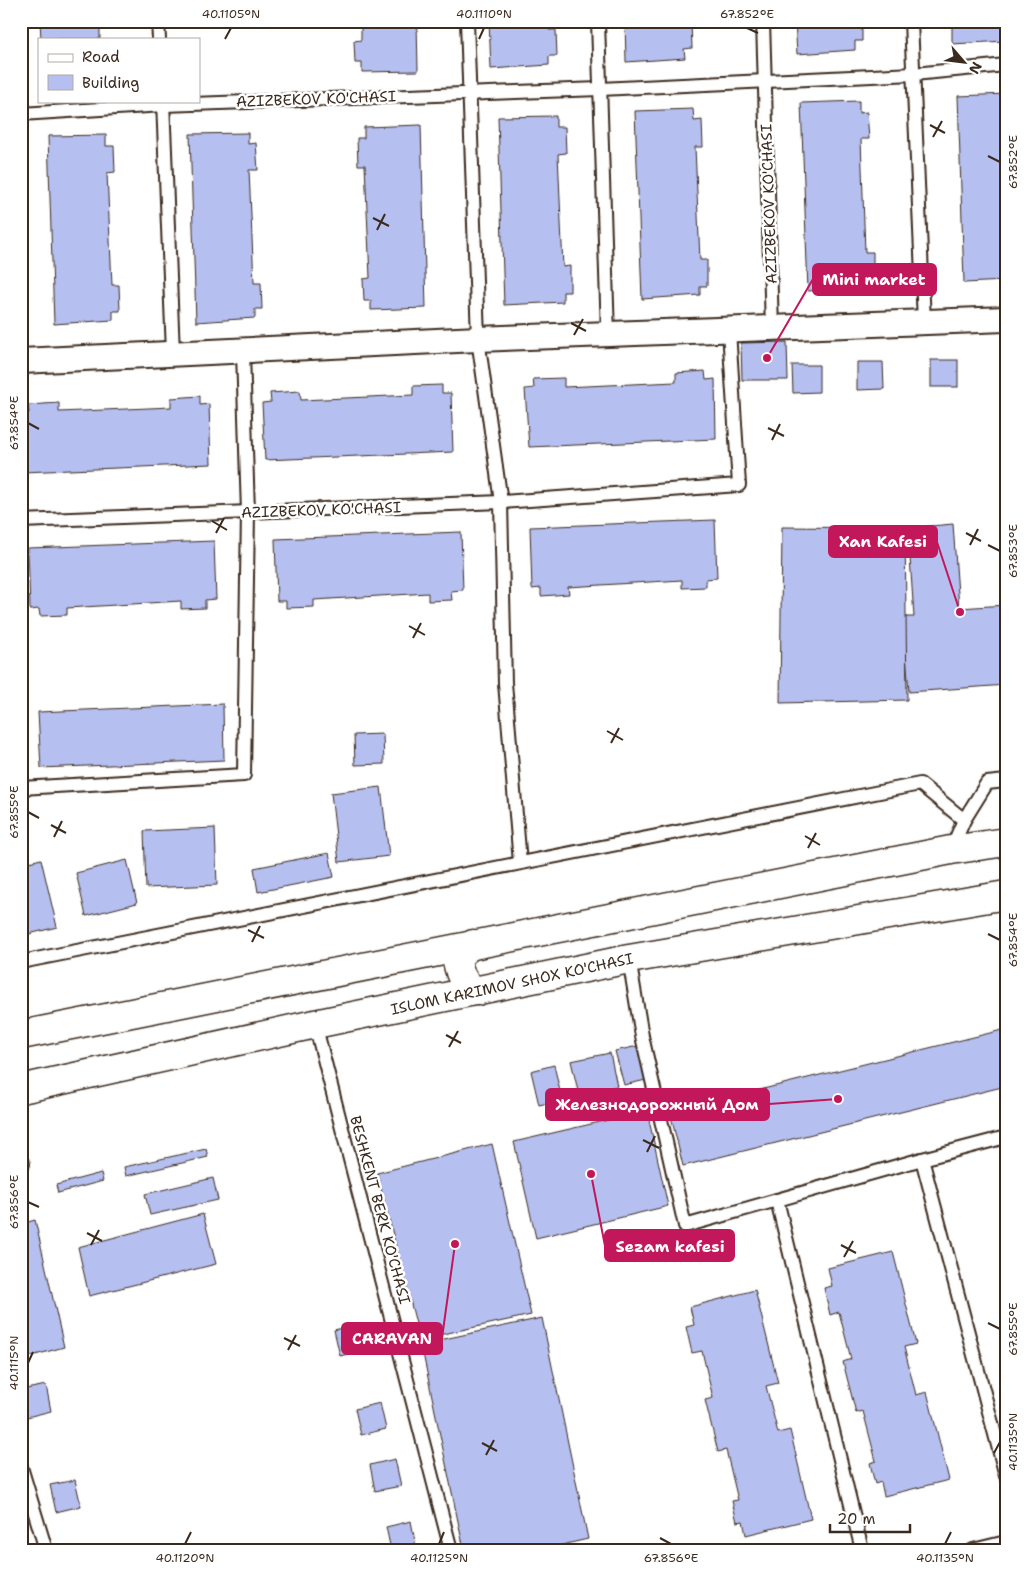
<svg xmlns="http://www.w3.org/2000/svg" width="1027" height="1571" font-family="'Shantell Sans',sans-serif">
<style>
.building{fill:#b5bff0;stroke:#3b2a1e}
.lines{fill:none;stroke-linecap:round;stroke-linejoin:round}
.service-casing{stroke:#3b2a1e;stroke-width:16}
.minor-casing{stroke:#3b2a1e;stroke-width:28}
.secondary-casing{stroke:#3b2a1e;stroke-width:31}
.service{stroke:#fff;stroke-width:12}
.minor{stroke:#fff;stroke-width:24}
.secondary{stroke:#fff;stroke-width:28}
.ticks{fill:none;stroke:#3b2a1e;stroke-width:2}
.labels{text-anchor:middle;dominant-baseline:central;stroke-width:5;stroke-linejoin:round;paint-order:stroke}
.street-label{font-size:15px;fill:#3b2a1e;stroke:#fff}
.leader{fill:none;stroke:#c2185b;stroke-width:2}
.callout-dot{fill:#c2185b;stroke:#fff;stroke-width:2}
.callout{fill:#c2185b;stroke:#c2185b;stroke-width:2}
.callout-label{font-size:16px;text-anchor:middle;font-weight:bold;fill:#fff}
.neatline{fill:none;stroke:#3b2a1e;stroke-width:2}
.ticks-label{font-size:12px;text-anchor:middle;fill:#3b2a1e}
</style>
<rect width="100%" height="100%" fill="#fff"/>
<filter id="ink" filterUnits="userSpaceOnUse"><feTurbulence type="fractalNoise" baseFrequency=".02" numOctaves="2"/><feDisplacementMap in="SourceGraphic" scale="10" xChannelSelector="R" yChannelSelector="G"/><feConvolveMatrix kernelMatrix="1 2 1 2 8 2 1 2 1" color-interpolation-filters="sRGB"/></filter>
<g filter="url(#ink)">
<!-- building -->
<g class="building">
<path d="M40 21H100V39H41Z"/>
<path d="M361 21H417L418 71 362 72V63H355L354 41 361 40Z"/>
<path d="M489 21H549V30H556L557 56H549V65L491 69Z"/>
<path d="M625 21 691 22 692 48 684 49 685 58 626 62Z"/>
<path d="M795 21H862V41H855V50L797 54Z"/>
<path d="M952 21H1006V41L952 44Z"/>
<path d="M1006 94V281L964 283 958 96Z"/>
<path d="M859 101V113L867 112 869 139H861L865 252H873V277L866 278V287L808 291 801 103Z"/>
<path d="M693 109 694 121 702 120 703 147H695L700 260H707V286H700V295L642 299 635 111Z"/>
<path d="M556 116V127H565L566 153 558 154 563 267 570 266V292H563V302L504 305 498 117Z"/>
<path d="M421 125 426 308 371 310V301H364L363 279 370 278 365 165H358L357 138H364V127Z"/>
<path d="M248 133V144L256 143 258 170H249L254 283H261L262 309H255V318L196 322 190 134Z"/>
<path d="M106 135V146H114L115 172 107 173 112 285H119L120 311H113V320L54 324 48 136Z"/>
<path d="M787 342 788 380H742L741 343Z"/>
<rect x="931" y="360" width="27" height="27"/>
<path d="M857 362H883L884 389 857 390Z"/>
<path d="M792 365H819V392L793 393Z"/>
<path d="M705 371 706 380 715 379 716 439 529 447 525 389 534 388 533 379 564 378V387L676 382V373Z"/>
<path d="M442 385V393H451L453 452 265 460 262 403 271 402 270 393 300 391 301 400 413 395V386Z"/>
<path d="M200 396V405L209 404 211 464 23 472 21 414 29 413 28 405 59 403V412L171 407V398Z"/>
<path d="M715 520 717 578 706 579V587L682 588V580L568 587 569 594 541 596V588L532 589 530 527Z"/>
<path d="M953 524 959 608 1006 605V685L909 692 903 617H914L908 528Z"/>
<path d="M782 527 905 528 907 700 780 703Z"/>
<path d="M461 532 463 590 451 591 452 600 428 601V593L314 600V607L286 608V601H277L275 539Z"/>
<path d="M214 541 216 599 205 600V608L181 609V601L67 608V615L40 616 39 609 30 610 28 548Z"/>
<path d="M223 704 224 760 41 768 38 712Z"/>
<path d="M383 734 384 764 355 765 354 735Z"/>
<path d="M381 787 389 856 339 862 331 793Z"/>
<path d="M215 828 217 885 146 888 144 831Z"/>
<path d="M329 853 334 877 258 892 254 868Z"/>
<path d="M41 859 57 927 21 936V864Z"/>
<path d="M127 860 137 903 86 916 76 873Z"/>
<path d="M1006 1029V1086L683 1166 670 1112Z"/>
<path d="M638 1046 646 1080 624 1085 615 1051Z"/>
<path d="M610 1053 617 1086 579 1095 571 1061Z"/>
<path d="M554 1065 562 1100 539 1105 531 1071Z"/>
<path d="M647 1111 668 1206 536 1238 514 1142Z"/>
<path d="M492 1144 531 1315 420 1339 377 1173Z"/>
<path d="M206 1149 208 1157 126 1176 124 1167Z"/>
<path d="M101 1173 103 1181 58 1193 56 1185Z"/>
<path d="M213 1178 218 1200 150 1215 145 1194Z"/>
<path d="M203 1214 216 1264 89 1296 78 1247Z"/>
<path d="M35 1220 64 1347 21 1359V1224Z"/>
<path d="M893 1252 916 1344 904 1347 916 1395 927 1392 949 1480 884 1496 881 1482 875 1484 870 1463 876 1461 863 1411 856 1413 843 1362 851 1359 839 1312 830 1315 824 1288 832 1286 828 1268Z"/>
<path d="M755 1290 778 1383 766 1386 778 1433 790 1430 811 1519 746 1535 743 1521 737 1522 732 1501 738 1500 726 1450 718 1452 705 1400 713 1398 702 1351 692 1353 686 1327 694 1325 690 1307Z"/>
<path d="M542 1318 588 1539 540 1550H464L421 1344Z"/>
<path d="M359 1324 365 1350 340 1356 334 1330Z"/>
<path d="M46 1385 51 1411 27 1417 21 1390Z"/>
<path d="M380 1403 386 1429 361 1435 355 1409Z"/>
<path d="M395 1459 401 1486 375 1491 370 1465Z"/>
<path d="M75 1480 81 1506 56 1512 50 1485Z"/>
<path d="M411 1521 416 1547 406 1550H391L386 1527Z"/>
</g>
<g class="lines">
<defs>
<g id="service">
<path d="M158 21 159 39"/>
<path d="M467 21 478 339 501 502 505 683 520 863"/>
<path d="M598 21 608 335"/>
<path d="M763 21 772 329"/>
<path d="M911 21 924 322"/>
<path d="M163 101 173 353"/>
<path d="M21 114 164 105 600 89 914 74 1006 65"/>
<path d="M21 521 501 502 739 485 729 331"/>
<path d="M21 788 244 775 248 513 243 352"/>
<path d="M951 850 964 820 987 783 1006 781"/>
<path d="M629 959 642 1036 685 1226 922 1159 1006 1476"/>
<path d="M21 962 920 784 964 820"/>
<path d="M315 1024 451 1550"/>
<path d="M922 1159 1006 1137"/>
<path d="M21 1164H23"/>
<path d="M777 1200 862 1550"/>
<path d="M21 1467 46 1550"/>
<path d="M973 1550 1006 1542"/>
</g>
<path id="minor" d="M21 361 478 339 1006 319"/>
<g id="secondary">
<path d="M473 944 462 952 457 961C460 975 463 984 477 991"/>
<path d="M21 1035 951 850 1006 842"/>
<path d="M21 1089 315 1024 629 959 1006 895"/>
</g>
</defs>
<!-- service casing -->
<use href="#service" class="service-casing"/>
<!-- minor casing -->
<use href="#minor" class="minor-casing"/>
<!-- secondary casing -->
<use href="#secondary" class="secondary-casing"/>
<!-- service -->
<use href="#service" class="service"/>
<!-- minor -->
<use href="#minor" class="minor"/>
<!-- secondary -->
<use href="#secondary" class="secondary"/>
</g>
</g>
<!-- ticks -->
<path class="ticks" d="M747 28 758 33M225 39 231 28M479 39 484 28M930 125 945 133M933 137 942 121M988 156 1000 162M373 218 389 226M377 230 385 214M571 323 586 331M574 335 583 319M28 423 39 429M768 428 784 436M772 440 780 424M212 521 227 530M216 533 224 518M966 533 981 541M970 545 978 529M988 545 1000 551M409 626 425 635M413 638 421 623M607 731 623 740M611 743 619 728M28 812 39 818M51 825 66 833M805 836 820 845M54 837 62 821M808 848 816 833M248 930 264 938M988 934 1000 940M252 942 260 926M446 1035 461 1043M449 1047 458 1031M643 1140 659 1148M647 1152 655 1136M28 1202 39 1207M87 1233 102 1241M91 1245 99 1230M841 1245 856 1253M844 1257 853 1241M988 1323 1000 1329M284 1338 300 1346M288 1350 296 1335M28 1363 33 1352M482 1443 497 1451M994 1453 1000 1442M486 1455 494 1440M660 1538 671 1544M185 1544 191 1532M439 1544 444 1532M945 1544 951 1532"/>
<g class="labels">
<!-- street labels -->
<g class="street-label">
<text transform="translate(316 99) rotate(-2)">AZIZBEKOV KO'CHASI</text>
<text transform="translate(769 204) rotate(-92)">AZIZBEKOV KO'CHASI</text>
<text transform="translate(321 510) rotate(-2)">AZIZBEKOV KO'CHASI</text>
<text transform="translate(512 984) rotate(-12)">ISLOM KARIMOV SHOX KO'CHASI</text>
<text transform="translate(380 1210) rotate(75)">BESHKENT BERK KO'CHASI</text>
</g>
</g>
<!-- callouts -->
<path class="leader" d="M767 358L813 279M960 612L937 542M838 1099L769 1104M591 1174L605 1246M455 1244L442 1338"/>
<g class="callout-dot">
<circle cx="767" cy="358" r="5"/>
<circle cx="960" cy="612" r="5"/>
<circle cx="838" cy="1099" r="5"/>
<circle cx="591" cy="1174" r="5"/>
<circle cx="455" cy="1244" r="5"/>
</g>
<g class="callout">
<rect x="813" y="264" width="123" height="31" rx="5"/>
<rect x="829" y="526" width="108" height="31" rx="5"/>
<rect x="546" y="1089" width="223" height="31" rx="5"/>
<rect x="605" y="1230" width="129" height="31" rx="5"/>
<rect x="342" y="1323" width="100" height="31" rx="5"/>
</g>
<g class="callout-label">
<text x="874" y="285">Mini market</text>
<text x="883" y="547">Xan Kafesi</text>
<text x="657" y="1110">Железнодорожный Дом</text>
<text x="670" y="1252">Sezam kafesi</text>
<text x="392" y="1344">CARAVAN</text>
</g>
<!-- margin -->
<rect width="1027" height="1571" fill="none" stroke="#fff" stroke-width="55"/>
<!-- legend -->
<rect x="38" y="38" width="162" height="65" fill="#ffffff" stroke="#b1aaa5"/>
<rect x="48" y="54" width="25" height="8" fill="#ffffff" stroke="#b1aaa5"/>
<text x="82" y="62" font-size="15" fill="#3b2a1e">Road</text>
<rect x="48" y="75" width="25" height="15" fill="#b5bff0" stroke="#b1aaa5"/>
<text x="82" y="88" font-size="15" fill="#3b2a1e">Building</text>
<!-- north arrow -->
<g transform="translate(964 62) rotate(118)" stroke="#ffffff" stroke-width="4" paint-order="stroke">
<path d="M0-4L9 19L0 12L-9 19Z" fill="#3b2a1e"/>
<text y="-8" font-size="14" font-weight="bold" text-anchor="middle" fill="#3b2a1e">N</text>
</g>
<!-- scale -->
<path d="M830 1524v8h80v-8" fill="none" stroke="#3b2a1e" stroke-width="2.5"/>
<text x="837" y="1524" font-size="15" fill="#3b2a1e" stroke="#ffffff" stroke-width="4" paint-order="stroke">20 m</text>
<rect x="28" y="28" width="972" height="1516" class="neatline"/>
<g class="ticks-label">
<text x="231" y="18">40.1105°N</text>
<text x="484" y="18">40.1110°N</text>
<text x="747" y="18">67.852°E</text>
<text transform="translate(1013 162) rotate(-90)" y="4">67.852°E</text>
<text transform="translate(14 423) rotate(-90)" y="4">67.854°E</text>
<text transform="translate(1013 551) rotate(-90)" y="4">67.853°E</text>
<text transform="translate(14 812) rotate(-90)" y="4">67.855°E</text>
<text transform="translate(1013 940) rotate(-90)" y="4">67.854°E</text>
<text transform="translate(14 1202) rotate(-90)" y="4">67.856°E</text>
<text transform="translate(1013 1329) rotate(-90)" y="4">67.855°E</text>
<text transform="translate(14 1363) rotate(-90)" y="4">40.1115°N</text>
<text transform="translate(1013 1442) rotate(-90)" y="4">40.1135°N</text>
<text x="185" y="1562">40.1120°N</text>
<text x="439" y="1562">40.1125°N</text>
<text x="671" y="1562">67.856°E</text>
<text x="945" y="1562">40.1135°N</text>
</g>
</svg>
